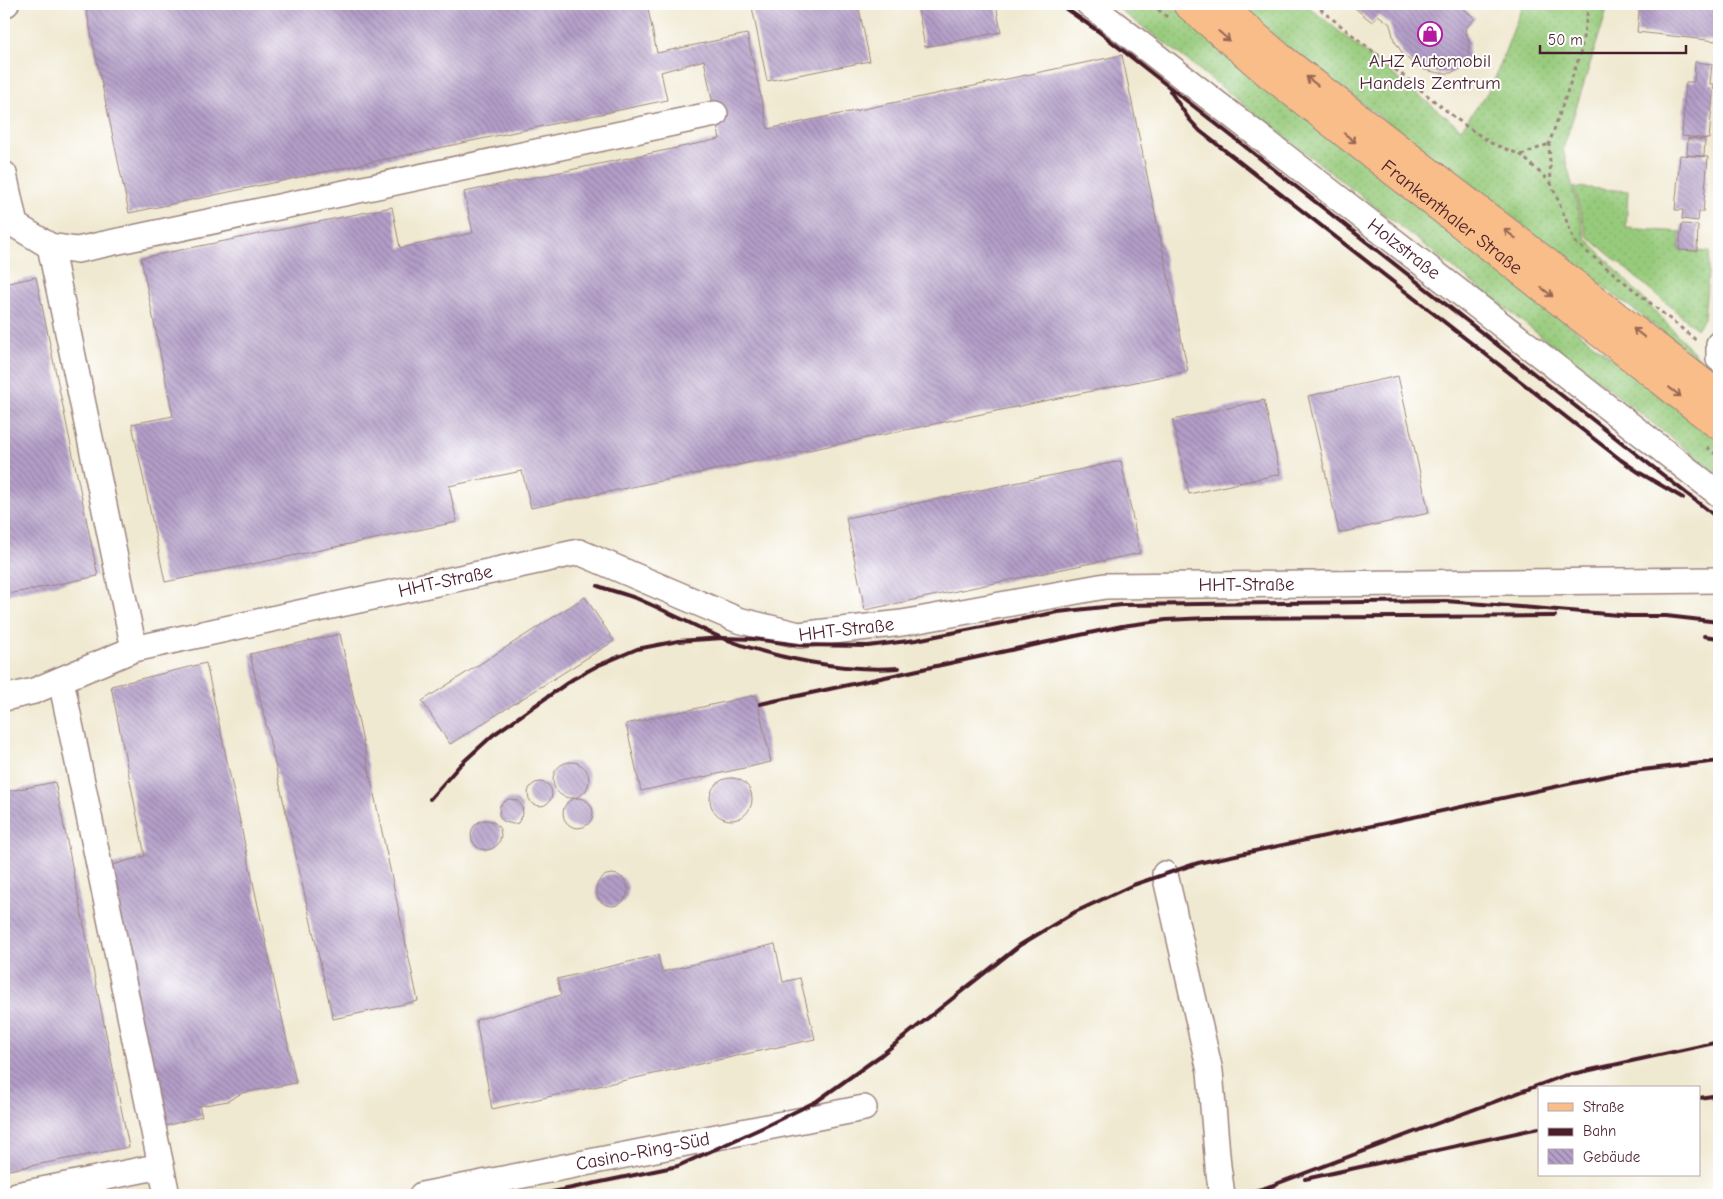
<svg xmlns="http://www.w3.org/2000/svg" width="1723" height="1199" font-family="'Comic Neue',sans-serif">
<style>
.grass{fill:url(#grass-dots);stroke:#707553}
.building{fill:url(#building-back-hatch)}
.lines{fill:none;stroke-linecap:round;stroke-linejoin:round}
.minor-casing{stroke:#9d847e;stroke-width:28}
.major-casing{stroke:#9d847e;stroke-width:30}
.path{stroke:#9d847e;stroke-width:3;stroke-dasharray:4 4;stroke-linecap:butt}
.minor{stroke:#fff;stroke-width:25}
.major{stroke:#f8bd89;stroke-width:28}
.rail{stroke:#4a1f2b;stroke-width:4}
.oneway{stroke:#986655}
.labels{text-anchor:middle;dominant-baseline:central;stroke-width:4;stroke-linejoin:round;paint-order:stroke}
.poi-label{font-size:19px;fill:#4a1f2b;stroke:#fff}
.street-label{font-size:19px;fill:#4a1f2b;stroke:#fff}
</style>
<defs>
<pattern id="grass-dots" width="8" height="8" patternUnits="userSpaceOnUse" patternTransform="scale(1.25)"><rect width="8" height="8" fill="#97cb7b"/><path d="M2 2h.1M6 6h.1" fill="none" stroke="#84ae6a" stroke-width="1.8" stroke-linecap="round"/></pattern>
<pattern id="building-back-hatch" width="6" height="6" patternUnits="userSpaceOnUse" patternTransform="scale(1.25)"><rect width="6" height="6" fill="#b39ec8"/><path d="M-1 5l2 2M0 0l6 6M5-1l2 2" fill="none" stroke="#9480a3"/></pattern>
</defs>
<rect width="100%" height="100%" fill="#fff"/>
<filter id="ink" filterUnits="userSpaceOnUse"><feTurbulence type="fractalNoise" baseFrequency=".02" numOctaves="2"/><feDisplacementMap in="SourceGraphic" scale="10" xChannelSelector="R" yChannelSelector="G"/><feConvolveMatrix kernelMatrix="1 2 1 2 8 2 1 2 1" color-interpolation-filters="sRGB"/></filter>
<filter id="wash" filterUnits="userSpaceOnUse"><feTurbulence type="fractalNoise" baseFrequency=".0096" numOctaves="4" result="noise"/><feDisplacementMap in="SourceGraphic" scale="20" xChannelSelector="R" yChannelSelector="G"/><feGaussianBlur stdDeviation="1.12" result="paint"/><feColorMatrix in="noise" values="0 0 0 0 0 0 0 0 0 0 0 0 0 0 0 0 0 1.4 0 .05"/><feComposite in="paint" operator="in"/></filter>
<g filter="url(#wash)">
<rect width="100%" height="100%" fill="#f0e9d1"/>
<!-- grass -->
<g class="grass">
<path d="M1112 4H1169L1430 216 1719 442V475L1174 50Z"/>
<path d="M1236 4H1305L1461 129 1492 86 1523 4H1609L1563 149 1585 237 1704 363 1289 48Z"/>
<path d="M1574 187 1628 191 1626 228 1681 232 1679 250 1710 252 1704 318 1697 329 1587 236Z"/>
</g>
<g id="blocks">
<!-- building -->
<g class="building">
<path d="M85 4H647L657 53 747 34 768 129 1122 55 1188 371 531 508 522 471 449 486 457 522 165 582 132 424 173 416 141 258 392 207 400 248 473 233 464 192 720 139 704 60 661 72 667 100 129 213Z"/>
<path d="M769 4H858L870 61 767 81 752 7Z"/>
<path d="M917 4H996L1001 32 925 47Z"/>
<path d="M1350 4H1458L1475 18 1465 29 1469 41 1468 57 1461 67 1451 73H1439L1425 70 1413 64 1403 54 1394 40 1390 24 1378 15 1372 22Z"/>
<path d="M1640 4H1719L1716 41 1637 32Z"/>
<path d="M1695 62 1712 64 1710 84H1714L1709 139 1682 136 1686 82H1694Z"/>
<path d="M1688 138 1705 140 1704 156 1687 155Z"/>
<path d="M1680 155 1708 157 1703 212H1699L1698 221 1682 219 1683 210H1675Z"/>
<path d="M1682 224 1698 225 1697 251 1679 250Z"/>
<path d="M36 277 98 576 4 595V284Z"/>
<path d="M1398 376 1429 513 1339 533 1308 396Z"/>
<path d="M1264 400 1280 474 1189 494 1173 420Z"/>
<path d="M1121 461 1140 553 865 610 846 518Z"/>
<path d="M585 597 614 641 450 744 422 701Z"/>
<path d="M340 634 418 1001 333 1019 250 654Z"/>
<path d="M206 663 296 1083 242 1093 228 1101 199 1106 202 1116 162 1127 105 867 145 856 111 686Z"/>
<path d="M756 695 771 762 641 791 626 724Z"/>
<circle cx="571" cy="780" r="18"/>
<circle cx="731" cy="799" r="21"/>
<circle cx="540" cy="794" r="12"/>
<path d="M55 782 129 1147 4 1171V792Z"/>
<circle cx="578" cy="813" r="15"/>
<path d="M508 799 517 800 522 806 523 814 518 823 513 824 505 822 501 819 499 815 500 805Z"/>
<circle cx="486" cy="835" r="15"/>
<circle cx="612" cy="890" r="16"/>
<path d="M775 944 783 982 800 978 815 1039 492 1109 476 1020 561 995 557 979 658 955 662 972Z"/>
</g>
</g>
</g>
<g filter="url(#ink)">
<use href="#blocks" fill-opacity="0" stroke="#9d847e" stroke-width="1"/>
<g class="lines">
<defs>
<g id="minor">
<path d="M4 4H6"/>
<path id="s1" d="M1089 4 1719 494"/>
<path d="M4 174 15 225 50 246 77 250 715 114"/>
<path d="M50 246 134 649"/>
<path d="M1719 344V359"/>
<path id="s2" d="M4 698 34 691 134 649 579 552 738 620 799 635 902 623 1105 586 1719 580"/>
<path d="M1165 874 1210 1071 1218 1166 1222 1195"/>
<path d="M161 1166 167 1195"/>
<path d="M17 1195 161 1166 61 680"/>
<path id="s3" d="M422 1195 864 1108"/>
</g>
<g id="major">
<path id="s4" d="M1187 4 1270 75 1719 426"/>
<path d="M1219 4 1280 57 1719 395"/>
</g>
</defs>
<!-- minor casing -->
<use href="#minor" class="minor-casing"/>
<!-- major casing -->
<use href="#major" class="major-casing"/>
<!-- path -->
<g class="path">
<path d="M1152 4 1167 17"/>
<path d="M1314 4 1463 124 1491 143 1521 155 1551 183"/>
<path d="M1589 4 1580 55 1549 144 1551 183 1575 242 1697 341"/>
<path d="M1521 155 1549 144"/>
<path d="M1707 447 1719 457"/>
</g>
<!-- minor -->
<use href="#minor" class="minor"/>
<!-- major -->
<use href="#major" class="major"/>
<!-- rail -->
<g class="rail">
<path d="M1059 4 1098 31 1719 519"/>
<path d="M1170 91 1189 119 1200 131 1621 460 1640 473 1683 498"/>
<path d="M598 586C612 591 625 594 638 599 667 611 694 626 722 638 773 658 844 672 899 668"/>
<path d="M1625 616H1666L1719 622"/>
<path d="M1704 636 1719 638"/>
<path d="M760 704 1122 626 1166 620 1207 618 1555 616"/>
<path d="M430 799 460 765 493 735 573 679 597 666 637 649 678 641 723 638 754 639 799 645 868 646 916 640 1058 612 1122 605 1446 601 1631 616"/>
<path d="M1699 1098 1719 1095"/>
<path d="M1305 1179 1539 1128"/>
<path d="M1268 1187 1563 1076 1719 1042"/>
<path d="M182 1193 197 1195"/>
<path d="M538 1195 678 1166 764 1127 817 1101 880 1056 1020 945 1075 912 1133 885 1198 863 1625 772 1719 761"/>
<path d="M1241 1195 1275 1185"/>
</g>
</g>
<!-- one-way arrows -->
<defs><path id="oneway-shaft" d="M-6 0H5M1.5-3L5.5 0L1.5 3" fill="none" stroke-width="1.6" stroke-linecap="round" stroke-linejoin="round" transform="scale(1.25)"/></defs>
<g class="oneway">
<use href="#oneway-shaft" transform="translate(1224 36) rotate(41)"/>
<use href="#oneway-shaft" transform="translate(1312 81) rotate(-142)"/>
<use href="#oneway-shaft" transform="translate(1350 138) rotate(38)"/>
<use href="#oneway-shaft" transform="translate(1510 234) rotate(-142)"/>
<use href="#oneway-shaft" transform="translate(1547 292) rotate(38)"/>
<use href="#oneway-shaft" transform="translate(1639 333) rotate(-142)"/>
<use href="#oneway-shaft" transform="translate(1675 392) rotate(38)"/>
</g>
</g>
<!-- icons -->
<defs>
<symbol id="shop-ring" viewBox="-11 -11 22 22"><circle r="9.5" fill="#fff" stroke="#b5179e" stroke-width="1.5"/><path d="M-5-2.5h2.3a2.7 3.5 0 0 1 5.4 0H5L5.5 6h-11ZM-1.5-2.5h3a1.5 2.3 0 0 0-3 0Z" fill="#b5179e"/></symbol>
</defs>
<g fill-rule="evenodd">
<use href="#shop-ring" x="1416" y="20" width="28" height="28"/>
</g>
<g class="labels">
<!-- poi labels -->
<g class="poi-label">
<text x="1430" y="61">AHZ Automobil<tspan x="1430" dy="22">Handels Zentrum</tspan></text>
</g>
<!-- street labels -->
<g class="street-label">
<text stroke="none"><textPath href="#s4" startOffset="340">Frankenthaler Straße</textPath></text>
<text stroke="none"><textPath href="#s1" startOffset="399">Holzstraße</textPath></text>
<text stroke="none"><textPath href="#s2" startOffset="458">HHT-Straße</textPath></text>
<text stroke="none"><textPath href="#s2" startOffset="1282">HHT-Straße</textPath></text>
<text stroke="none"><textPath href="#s2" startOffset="878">HHT-Straße</textPath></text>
<text stroke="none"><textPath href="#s3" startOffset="225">Casino-Ring-Süd</textPath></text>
</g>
</g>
<!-- margin -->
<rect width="1723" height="1199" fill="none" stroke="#fff" stroke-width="20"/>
<!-- legend -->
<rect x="1538" y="1086" width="162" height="90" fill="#ffffff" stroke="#b7a5aa"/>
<rect x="1548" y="1103" width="25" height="8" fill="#f8bd89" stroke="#b7a5aa"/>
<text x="1583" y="1112" font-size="15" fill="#4a1f2b">Straße</text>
<rect x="1548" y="1128" width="25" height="8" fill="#4a1f2b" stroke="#b7a5aa"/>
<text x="1583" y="1136" font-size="15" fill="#4a1f2b">Bahn</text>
<rect x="1548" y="1149" width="25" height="15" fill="url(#building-back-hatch)" stroke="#b7a5aa"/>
<text x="1583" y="1162" font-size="15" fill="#4a1f2b">Gebäude</text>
<!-- scale -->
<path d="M1540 45v8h146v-8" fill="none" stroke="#4a1f2b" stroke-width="2.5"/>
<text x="1548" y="45" font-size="15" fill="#4a1f2b" stroke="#ffffff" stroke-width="4" paint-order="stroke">50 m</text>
</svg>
